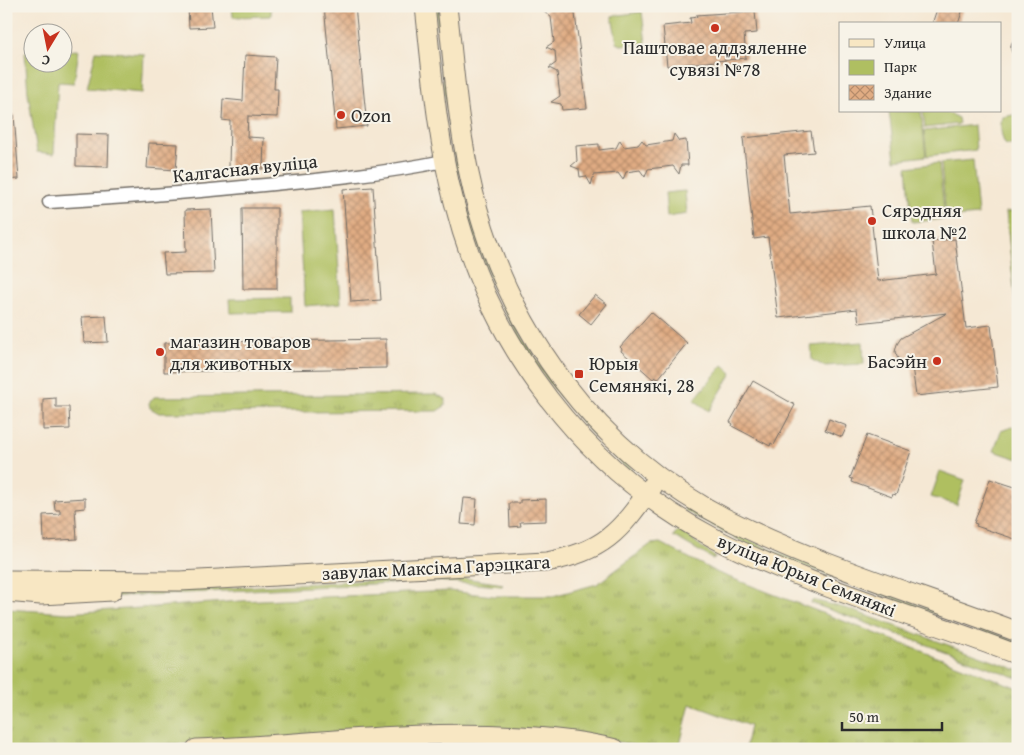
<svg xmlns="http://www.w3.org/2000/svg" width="1024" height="755" font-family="'Gentium Book Plus',serif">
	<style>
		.grass { fill: url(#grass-tufts); stroke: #6d7546 }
		.green { fill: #afbf61; stroke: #6d7546 }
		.building { fill: url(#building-cross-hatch) }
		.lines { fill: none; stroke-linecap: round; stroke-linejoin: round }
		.street-casing { stroke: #726d66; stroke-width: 15 }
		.secondary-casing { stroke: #726d66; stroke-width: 21 }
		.street { stroke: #fff; stroke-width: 12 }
		.secondary { stroke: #f8e7c3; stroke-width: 19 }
		.poi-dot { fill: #c8321e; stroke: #f7f3e8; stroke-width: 2 }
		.labels { text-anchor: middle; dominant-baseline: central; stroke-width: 4; stroke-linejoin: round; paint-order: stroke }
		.poi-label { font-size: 19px; fill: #2b2b2b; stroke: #f7f3e8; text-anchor: start }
		.street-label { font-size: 19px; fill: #2b2b2b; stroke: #f7f3e8 }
	</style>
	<defs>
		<pattern id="grass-tufts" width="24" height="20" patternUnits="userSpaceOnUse" patternTransform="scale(1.25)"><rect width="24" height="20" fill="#afbf61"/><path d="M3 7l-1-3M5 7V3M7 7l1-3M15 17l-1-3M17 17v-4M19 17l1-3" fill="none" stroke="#8f9b50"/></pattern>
		<pattern id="building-cross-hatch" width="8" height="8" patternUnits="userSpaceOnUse" patternTransform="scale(1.25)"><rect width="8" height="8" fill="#e0ac83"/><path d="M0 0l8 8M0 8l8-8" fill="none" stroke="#b68c6b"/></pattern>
	</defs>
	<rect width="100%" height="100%" fill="#f7f3e8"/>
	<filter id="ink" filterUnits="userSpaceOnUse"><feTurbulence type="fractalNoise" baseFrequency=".02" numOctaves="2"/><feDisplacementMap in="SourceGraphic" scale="10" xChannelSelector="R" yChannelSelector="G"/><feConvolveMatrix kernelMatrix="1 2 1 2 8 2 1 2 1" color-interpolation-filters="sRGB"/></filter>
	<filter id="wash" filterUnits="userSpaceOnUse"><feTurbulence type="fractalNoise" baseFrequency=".0096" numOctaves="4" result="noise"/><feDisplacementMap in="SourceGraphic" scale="20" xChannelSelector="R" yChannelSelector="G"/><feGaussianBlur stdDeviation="1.12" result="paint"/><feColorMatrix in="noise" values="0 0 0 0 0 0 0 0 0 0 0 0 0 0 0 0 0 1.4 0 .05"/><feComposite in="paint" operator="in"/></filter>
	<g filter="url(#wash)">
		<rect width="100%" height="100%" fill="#f5e8d4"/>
		<g class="grass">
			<polygon points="435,6 439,6 445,76 460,174 457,174 443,82"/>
			<path d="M459 183H462C490 296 542 392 632 468L630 471C539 387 489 304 459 183Z"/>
			<polygon points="435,394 446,399 445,406 437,411 159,413 150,408 149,403 154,397"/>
			<polygon points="686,507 723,528 774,551 1018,642 1018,645 773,555 745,543 684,510"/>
			<polygon points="679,529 716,558 713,559 673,536"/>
			<polygon points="660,543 718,573 1018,688 1018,749 745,749 750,726 690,704 679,749 651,749 619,742 225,741 101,749 6,749 6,609 68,613 241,601 449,591 494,596 553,596 597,584 651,544"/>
			<polygon points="432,577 457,577 503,584 502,586 434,581 104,597 106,594"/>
			<polygon points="813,600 848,609 1018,670 1018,678 811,603"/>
		</g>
		<g class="green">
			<polygon points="232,6 271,6 271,16 233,17"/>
			<polygon points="642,12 646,43 621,45 617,43 612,16"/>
			<polygon points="79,50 74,83 58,82 54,154 37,152 28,93 25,52 32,52 32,62 62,62 63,51"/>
			<polygon points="96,51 144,54 142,93 87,88"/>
			<polygon points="889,111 921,111 926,156 895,160"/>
			<polygon points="923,111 944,111 958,118 959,124 925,128"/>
			<path d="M1018 114V145H1006C1001 139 999 124 1003 117Z"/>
			<polygon points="974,125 976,150 927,156 924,131"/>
			<polygon points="973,160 978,215 946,218 941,163"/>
			<polygon points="939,163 945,219 912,222 907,167"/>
			<polygon points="685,191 687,214 667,217 665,193"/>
			<polygon points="335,209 341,303 305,306 299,212"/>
			<polygon points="1018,211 1018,318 1017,318 1006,212"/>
			<polygon points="290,298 290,312 230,313 229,299"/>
			<polygon points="863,342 864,364 824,366 812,360 811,346"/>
			<polygon points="723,365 732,373 709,411 694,400"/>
			<polygon points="1018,425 1018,459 994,451 1001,431"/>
			<polygon points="940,471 965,480 957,505 931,497"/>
		</g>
		<g id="blocks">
			<g class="building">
				<polygon points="188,6 211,6 213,27 189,28"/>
				<polygon points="324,6 355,6 367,126 336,129"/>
				<polygon points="550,6 574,6 587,108 562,110 561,104 551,102 560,96 557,72 549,68 556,63 555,51 546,47 554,42 551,17 544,12"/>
				<polygon points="938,6 964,6 958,24 932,24"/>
				<polygon points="755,11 757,33 744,34 746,58 667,66 663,26 691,23 690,18 697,17 696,15"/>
				<polygon points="245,55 276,57 274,89 278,89 277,117 248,116 247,137 264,138 263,169 229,168 230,121 222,120 223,99 243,101"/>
				<polygon points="6,115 14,115 19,179 6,180"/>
				<polygon points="811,131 814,152 784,155 790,214 870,206 878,281 936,274 932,241 955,239 966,328 991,325 998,387 916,396 912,366 898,359 895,352 897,344 901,338 947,313 859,323 857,309 778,318 768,237 754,239 743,138"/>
				<polygon points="76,134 109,135 108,167 76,166"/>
				<polygon points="674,134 679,141 686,140 688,165 681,165 679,174 673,166 648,169 645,177 640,170 626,172 623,180 618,173 594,175 591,185 586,176 580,177 579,169 571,166 577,161 576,146 599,144 599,150 616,148 620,140 624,147 638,145 642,140 646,145 672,141"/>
				<polygon points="149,143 178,144 176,170 147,168"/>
				<polygon points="373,187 381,300 351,302 343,189"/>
				<polygon points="242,208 277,208 277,289 243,289"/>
				<polygon points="211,209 214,273 165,274 163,253 186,252 185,210"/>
				<polygon points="595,295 607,304 591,324 579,314"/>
				<polygon points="651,312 687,343 658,379 655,377 653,379 621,351 622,349 620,347"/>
				<polygon points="106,316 108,342 84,343 82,317"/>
				<polygon points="386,339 386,368 164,372 164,343"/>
				<polygon points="753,381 795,405 774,445 771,443 770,446 732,426 733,424 730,422"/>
				<polygon points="56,398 56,407 69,407 70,429 43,430 43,399"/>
				<polygon points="829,419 847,426 842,437 825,430"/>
				<polygon points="867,435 911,451 896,495 893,494 892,497 852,482 853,479 850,478"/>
				<polygon points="990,479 1018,488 1018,540 976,526 977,524 974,523"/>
				<polygon points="85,498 85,508 75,509 77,539 44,541 43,515 60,514 60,510 55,510 54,500"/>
				<polygon points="464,498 477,499 475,525 461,524"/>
				<polygon points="546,499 546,521 520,522 521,526 510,527 509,503 520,503 520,500"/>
			</g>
		</g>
	</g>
	<g filter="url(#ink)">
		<use href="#blocks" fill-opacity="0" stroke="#726d66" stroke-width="1"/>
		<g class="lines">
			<g class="street-casing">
				<g id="street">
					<polyline points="1018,46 1018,49"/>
					<path d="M49 202C117 198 185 193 253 186 317 180 381 174 444 161"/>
				</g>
			</g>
			<g class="secondary-casing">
				<g id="secondary">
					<path d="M425 6C432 72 437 138 454 202 490 346 583 470 716 539 812 588 918 616 1018 655"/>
					<path d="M447 6C454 68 458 130 473 191 508 331 597 453 727 519 820 566 921 595 1018 632"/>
					<path d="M6 580 180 581 546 562C603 552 620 532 652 486"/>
					<polyline points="6,592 41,595 112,591"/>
					<path d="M196 749C305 745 413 729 521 736 553 738 585 741 615 749"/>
				</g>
			</g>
			<use href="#street" class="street"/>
			<use href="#secondary" class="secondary"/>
		</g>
	</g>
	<g class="poi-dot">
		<circle cx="715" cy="28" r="5"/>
		<circle cx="341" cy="115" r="5"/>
		<circle cx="872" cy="221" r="5"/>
		<circle cx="160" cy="352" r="5"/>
		<circle cx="937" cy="361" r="5"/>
		<rect x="574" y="369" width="10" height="10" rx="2.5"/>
	</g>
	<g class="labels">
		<g class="poi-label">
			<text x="715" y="47" text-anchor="middle">Паштовае аддзяленне<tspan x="715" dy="22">сувязі №78</tspan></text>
			<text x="351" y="115">Ozon</text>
			<text x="882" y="210">Сярэдняя<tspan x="882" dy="22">школа №2</tspan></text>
			<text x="170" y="341">магазин товаров<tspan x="170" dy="22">для животных</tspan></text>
			<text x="927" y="361" text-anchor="end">Басэйн</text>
			<text x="589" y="363">Юрыя<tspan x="589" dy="22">Семянякі, 28</tspan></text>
		</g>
		<g class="street-label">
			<text transform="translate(245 168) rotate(-6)">Калгасная вуліца</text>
			<text transform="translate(436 567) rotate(-3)">завулак Максіма Гарэцкага</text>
			<text transform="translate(807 575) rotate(22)">вуліца Юрыя Семянякі</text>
		</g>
	</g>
	<rect width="1024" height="755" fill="none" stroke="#f7f3e8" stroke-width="25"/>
	<rect x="839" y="22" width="162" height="90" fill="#f7f3e8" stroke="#a5a39c"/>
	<rect x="849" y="39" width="25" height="8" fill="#f8e7c3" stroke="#a5a39c"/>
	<text x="884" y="48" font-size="15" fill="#2b2b2b">Улица</text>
	<rect x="849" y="60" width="25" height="15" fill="#afbf61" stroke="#a5a39c"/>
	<text x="884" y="72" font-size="15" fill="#2b2b2b">Парк</text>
	<rect x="849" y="85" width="25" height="15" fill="url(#building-cross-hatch)" stroke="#a5a39c"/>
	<text x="884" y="98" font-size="15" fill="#2b2b2b">Здание</text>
	<g transform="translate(48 48) rotate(190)"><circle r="24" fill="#f7f3e8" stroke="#a5a39c"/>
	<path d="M0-4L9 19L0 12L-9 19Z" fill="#c8321e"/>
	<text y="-8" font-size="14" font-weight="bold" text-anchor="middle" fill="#2b2b2b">С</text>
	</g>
	<path d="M842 722v8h100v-8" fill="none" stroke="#2b2b2b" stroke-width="2.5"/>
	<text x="849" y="722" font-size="15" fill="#2b2b2b" stroke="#f7f3e8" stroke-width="4" paint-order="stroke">50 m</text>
</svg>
